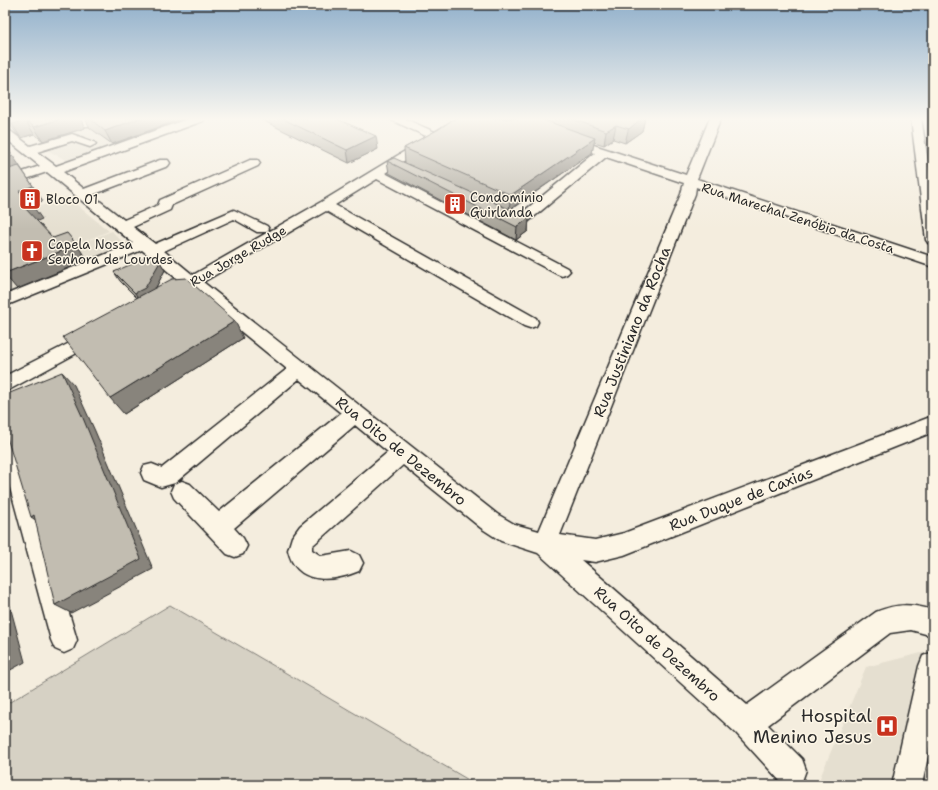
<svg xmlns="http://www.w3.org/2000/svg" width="938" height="790" font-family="'Shantell Sans',sans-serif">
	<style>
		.built { fill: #e5dfd0 }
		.green { fill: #d6d1c4; stroke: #807e78 }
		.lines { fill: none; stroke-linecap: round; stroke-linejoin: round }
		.minor-casing { stroke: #2b2b2b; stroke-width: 3 }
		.minor { fill: #fcf5e5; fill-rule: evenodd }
		.wall { fill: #a7a398; stroke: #2b2b2b }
		.shaded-wall { fill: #88847c; stroke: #2b2b2b }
		.building { fill: #c2bdb1; stroke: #2b2b2b }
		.labels { text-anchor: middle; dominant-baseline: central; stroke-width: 3; stroke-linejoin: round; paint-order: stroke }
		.far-poi-label { font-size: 13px; fill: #2b2b2b; stroke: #fcf5e5; text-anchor: start }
		.far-street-label { font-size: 13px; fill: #2b2b2b; stroke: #fcf5e5 }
		.street-label { font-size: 15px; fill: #2b2b2b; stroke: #fcf5e5 }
		.near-poi-label { font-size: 18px; fill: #2b2b2b; stroke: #fcf5e5; text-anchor: end }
	</style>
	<rect width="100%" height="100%" fill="#f4edde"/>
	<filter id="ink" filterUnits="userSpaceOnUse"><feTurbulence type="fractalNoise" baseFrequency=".025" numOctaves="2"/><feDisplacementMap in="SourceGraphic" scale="8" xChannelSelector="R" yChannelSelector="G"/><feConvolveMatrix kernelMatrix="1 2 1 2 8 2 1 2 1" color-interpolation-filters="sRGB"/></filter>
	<g filter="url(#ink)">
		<g class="built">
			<polygon points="192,118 70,162 33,143 109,119"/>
			<polygon points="67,197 109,231 60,251 112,231 129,249 5,297 5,218"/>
			<polygon points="933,650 933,785 817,785 866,667"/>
		</g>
		<polygon class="green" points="170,605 477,785 5,785 5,705"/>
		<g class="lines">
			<g class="minor-casing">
				<g id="minor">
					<polygon points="73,118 86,118 92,124 91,126 83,126"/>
					<path d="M190 118 204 119 203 121 63 172 84 189 160 160H168L170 163 168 166 92 195 124 220 158 205 160 200 250 160H258L260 163 258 166 172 205 170 210 133 227 155 244 234 210 267 226 269 229 267 232H257L234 219 164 251 193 275 321 202 428 137 387 118H403L435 132 457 118H470L385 173 567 268 570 271 567 274 562 276 557 274 377 179 335 205 536 318 538 322 536 326 530 328 524 326 326 211 203 282 497 514 514 524 539 531 681 194 684 183 606 157 524 225C516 227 501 222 496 215L498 212 503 211 518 216 595 153 564 142 562 140 564 138H572L686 175 710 118H721L697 179 933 257V267L696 187 695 194 560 535 595 540 624 533 933 416V432L624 555 595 562 581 560 747 705 876 612C898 603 911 604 933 610V636L911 630 890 633 768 725 802 759 806 770 802 781 791 785 780 781 736 733 538 553 501 541 481 528 403 465 312 546V550L321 556 351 551 359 555 363 563 359 571C333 582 296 586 288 550L292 537 300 526 388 452 355 425 234 528 243 538 247 546 243 554 235 557 227 554 174 498 171 491 174 484 182 481 190 484 219 512 341 413 299 379 175 483 161 487 144 480 141 473 144 466 152 464 162 468 287 369 190 290 182 293 176 292 174 288 181 282 142 250 5 306V295L133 243 47 172 5 186V178L40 166 5 138V129L9 130 30 146 72 134 94 142 96 144 90 147 72 141 37 152 56 166Z"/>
					<polygon points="911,118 921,118 933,193 933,244 928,243 926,240"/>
					<polygon points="95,330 101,332 104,336 101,340 5,392 5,376"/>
					<polygon points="5,423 12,425 15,431 77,640 73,649 64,653 55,649 51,640 5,469"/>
					<polygon points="933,652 933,732 922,785 892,785 919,666 923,656"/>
				</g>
			</g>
			<use href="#minor" class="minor"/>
		</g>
		<g class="wall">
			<polygon points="5,118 80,118 85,128 43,141 34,134 21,138 17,134"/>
			<polygon points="85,118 184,118 112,144 90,128"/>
			<polygon points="335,118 378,149 349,163 260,119"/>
			<polygon points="455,118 645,118 642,131 625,143 613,139 604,145 594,142 592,153 510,210 529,218 528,231 516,240 389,173 387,161 405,163 404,148 439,129"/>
			<polygon points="160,262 165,270 155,289 243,338 124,414 137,298 120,281 114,272"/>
		</g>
		<g class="shaded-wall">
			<polygon points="5,118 35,118 26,121 34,134 21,138 12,124 8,121 11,126 5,128"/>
			<polygon points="63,118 80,118 85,128 43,141 34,127"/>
			<polygon points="140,118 184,118 112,144 105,131"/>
			<polygon points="631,118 645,118 642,131 625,143"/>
			<polygon points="616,125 613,139 604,145 606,131"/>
			<polygon points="376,136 378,149 349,163 347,150"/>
			<polygon points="595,138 592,153 509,210 511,195"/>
			<polygon points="5,145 11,154 5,156"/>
			<polygon points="13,156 43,201 30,205 5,177 5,159"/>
			<polygon points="32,205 42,219 35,222 24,207"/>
			<polygon points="529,218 528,231 516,240 517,227"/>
			<polygon points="77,245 87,260 17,289 5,275 5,273"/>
			<polygon points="160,262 165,270 151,297 141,302 135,293"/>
			<polygon points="235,321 243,338 124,414 110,398"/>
			<polygon points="62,372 74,385 95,431 153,569 71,613 55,605"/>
			<polygon points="34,515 46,527 31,517"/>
			<polygon points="5,594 7,595 25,662 5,673"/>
		</g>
		<g class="building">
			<polygon points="16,118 63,118 34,127 26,120 12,124 8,121"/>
			<polygon points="89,118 140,118 105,131"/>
			<polygon points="281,118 335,118 376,136 347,150"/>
			<polygon points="455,118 538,118 595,138 511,195 404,148 439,129"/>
			<polygon points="569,118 642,118 629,129 616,125 606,131"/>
			<polygon points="5,149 7,149 13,156 5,159"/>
			<polygon points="394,158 529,218 517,227 387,161"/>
			<polygon points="19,166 33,186 19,191 32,205 24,207 53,238 67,233 77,245 5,273 5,170"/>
			<polygon points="151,255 160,262 145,288 135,293 114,272"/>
			<polygon points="186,278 235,321 110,398 63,337 172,279"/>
			<polygon points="62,372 83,418 141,559 55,605 34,515 31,517 5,431 5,395"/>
		</g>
	</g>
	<linearGradient id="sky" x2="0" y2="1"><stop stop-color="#91b0cb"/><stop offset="0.52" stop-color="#faf7f0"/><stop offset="1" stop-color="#faf7f0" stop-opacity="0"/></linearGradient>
	<rect width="938" height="229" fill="url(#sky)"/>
	<defs>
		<g id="building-square" transform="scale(1.15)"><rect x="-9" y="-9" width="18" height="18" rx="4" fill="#c8321e" stroke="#fcf5e5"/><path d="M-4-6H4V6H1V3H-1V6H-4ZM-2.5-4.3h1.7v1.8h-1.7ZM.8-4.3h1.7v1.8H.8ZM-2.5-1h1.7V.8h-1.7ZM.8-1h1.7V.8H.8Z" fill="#fff"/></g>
		<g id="church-square" transform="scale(1.15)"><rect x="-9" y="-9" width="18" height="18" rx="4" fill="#c8321e" stroke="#fcf5e5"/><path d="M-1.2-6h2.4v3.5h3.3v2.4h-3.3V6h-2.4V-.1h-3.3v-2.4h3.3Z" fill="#fff"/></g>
		<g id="hospital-square" transform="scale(1.15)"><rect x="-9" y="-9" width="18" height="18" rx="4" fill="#c8321e" stroke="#fcf5e5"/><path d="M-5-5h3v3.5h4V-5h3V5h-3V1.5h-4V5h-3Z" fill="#fff"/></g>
	</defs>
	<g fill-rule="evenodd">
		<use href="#building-square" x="30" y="199"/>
		<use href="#building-square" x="455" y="204"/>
		<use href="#church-square" x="32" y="251"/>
		<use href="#hospital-square" x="887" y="726"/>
	</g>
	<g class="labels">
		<g class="far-poi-label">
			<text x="470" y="197">Condomínio<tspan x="470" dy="15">Guirlanda</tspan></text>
			<text x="46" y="199">Bloco 01</text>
			<text x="48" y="244">Capela Nossa<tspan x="48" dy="15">Senhora de Lourdes</tspan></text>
		</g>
		<g class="far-street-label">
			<text transform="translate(798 218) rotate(18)">Rua Marechal Zenóbio da Costa</text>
			<text transform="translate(238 256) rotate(-30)">Rua Jorge Rudge</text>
		</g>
		<g class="street-label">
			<text transform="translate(632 332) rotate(-68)">Rua Justiniano da Rocha</text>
			<text transform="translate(401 451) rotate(39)">Rua Oito de Dezembro</text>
			<text transform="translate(741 499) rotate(-21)">Rua Duque de Caxias</text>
			<text transform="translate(657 644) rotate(42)">Rua Oito de Dezembro</text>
		</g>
		<g class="near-poi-label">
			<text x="872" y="716">Hospital<tspan x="872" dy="21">Menino Jesus</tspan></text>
		</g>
	</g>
	<rect width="938" height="790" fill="none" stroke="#fcf5e5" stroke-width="20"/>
	<rect x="10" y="10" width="918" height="770" fill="none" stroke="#2b2b2b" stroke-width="1.5" filter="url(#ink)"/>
</svg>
